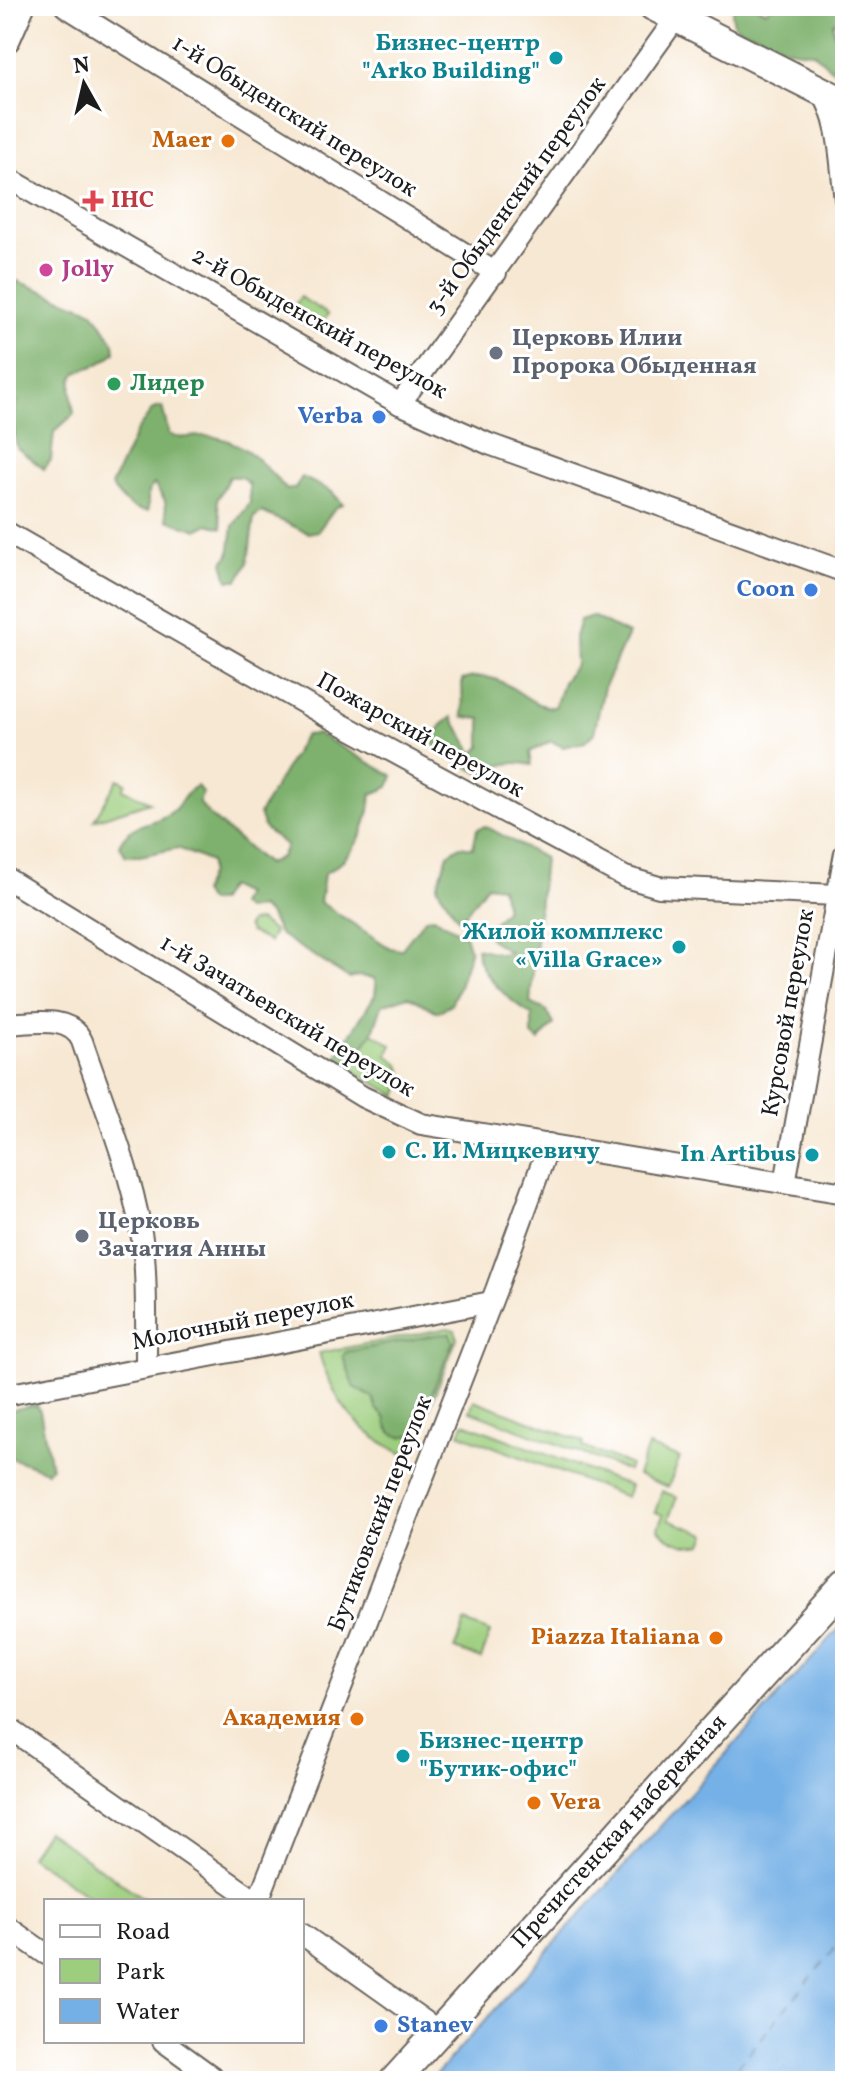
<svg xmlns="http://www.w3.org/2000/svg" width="851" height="2087" font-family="Vollkorn,serif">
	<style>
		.green { fill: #9dce7e; stroke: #5c754d; stroke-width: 2 }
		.forest { fill: #7eb16d; stroke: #4d6644; stroke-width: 2 }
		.water { fill: #74b0e6; stroke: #486681; stroke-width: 2 }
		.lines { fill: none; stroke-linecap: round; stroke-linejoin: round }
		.ferry { stroke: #445f77; stroke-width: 2; stroke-dasharray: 10 8; stroke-linecap: butt }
		.minor-casing { stroke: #69635c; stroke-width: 24 }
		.secondary-casing { stroke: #69635c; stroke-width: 32 }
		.minor { stroke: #fff; stroke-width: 20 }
		.secondary { stroke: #fff; stroke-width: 28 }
		.culture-dot { fill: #0f9aa8; stroke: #fff; stroke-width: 3 }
		.food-dot { fill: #e8710a; stroke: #fff; stroke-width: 3 }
		.health-dot { fill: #e0444e; stroke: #fff; stroke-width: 3 }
		.hotel-dot { fill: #d1479c; stroke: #fff; stroke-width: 3 }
		.worship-dot { fill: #6b7280; stroke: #fff; stroke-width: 3 }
		.leisure-dot { fill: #2e9e5b; stroke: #fff; stroke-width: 3 }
		.shop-dot { fill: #3f7fe0; stroke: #fff; stroke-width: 3 }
		.labels { text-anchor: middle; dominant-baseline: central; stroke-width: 6; stroke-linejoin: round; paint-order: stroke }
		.culture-label { font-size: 24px; font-weight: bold; fill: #0d838f; stroke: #fff; text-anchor: end }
		.street-label { font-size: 24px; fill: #1c1c1c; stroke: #fff }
		.food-label { font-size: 24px; font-weight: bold; fill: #c56008; stroke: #fff; text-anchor: end }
		.health-label { font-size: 24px; font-weight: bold; fill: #be3a42; stroke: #fff; text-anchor: start }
		.hotel-label { font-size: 24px; font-weight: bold; fill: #b23c85; stroke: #fff; text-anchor: start }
		.worship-label { font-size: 24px; font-weight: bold; fill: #5b616d; stroke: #fff; text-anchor: start }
		.leisure-label { font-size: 24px; font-weight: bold; fill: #27864d; stroke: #fff; text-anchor: start }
		.shop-label { font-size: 24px; font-weight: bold; fill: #366cbe; stroke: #fff; text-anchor: end }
	</style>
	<rect width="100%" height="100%" fill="#fff"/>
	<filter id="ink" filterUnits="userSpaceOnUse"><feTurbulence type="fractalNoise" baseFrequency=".0125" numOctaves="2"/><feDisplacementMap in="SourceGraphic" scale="16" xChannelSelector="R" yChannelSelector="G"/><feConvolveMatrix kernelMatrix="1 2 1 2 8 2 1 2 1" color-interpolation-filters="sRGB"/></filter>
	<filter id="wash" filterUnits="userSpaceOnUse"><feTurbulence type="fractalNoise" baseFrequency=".006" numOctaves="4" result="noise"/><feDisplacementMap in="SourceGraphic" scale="32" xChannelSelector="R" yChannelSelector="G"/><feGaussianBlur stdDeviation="1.8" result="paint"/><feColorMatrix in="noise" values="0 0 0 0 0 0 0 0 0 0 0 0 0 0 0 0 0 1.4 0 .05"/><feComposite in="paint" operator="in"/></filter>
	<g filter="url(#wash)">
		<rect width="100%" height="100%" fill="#f7e8d3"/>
		<g class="green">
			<polygon points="300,297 328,314 317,332 289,315"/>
			<polygon points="118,779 126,783 123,789 150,802 94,820"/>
			<polygon points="259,921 274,932 269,942 250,932 247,926 250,922"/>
			<path d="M371 1032 392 1045 387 1055C406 1066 406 1077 397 1096L349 1068Z"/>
			<path d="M448 1328 455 1330 457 1338 410 1457C360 1435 334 1405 319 1353Z"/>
			<polygon points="474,1400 584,1442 583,1447 630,1465 628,1471 470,1411"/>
			<polygon points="464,1423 630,1486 626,1497 460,1434"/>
			<polygon points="648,1446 680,1458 668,1487 637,1475"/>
			<path d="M662 1491 677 1497 668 1520 707 1534 703 1544C686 1548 670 1542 658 1528L663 1515 655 1512Z"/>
			<polygon points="465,1622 490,1632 481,1659 455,1649"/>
			<polygon points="47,1831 147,1901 95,1901 30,1856"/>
		</g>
		<g class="forest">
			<path d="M735 6H755L765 11 773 6H845V16L833 23 834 34 845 40V76L831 69 813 52C792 51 787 50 770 40 758 33 746 34 734 25L732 13Z"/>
			<path d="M17 281 93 311 114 343 115 352C83 383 64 353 74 414L54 432 51 460 44 469 17 448 12 419 18 401 6 395V283Z"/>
			<path d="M162 407 169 434C181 441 192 435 205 436 242 437 264 465 287 490L295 488 302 477 331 491 343 504 335 508 318 531 308 533 262 512 254 517 248 563 238 580H228L223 562 229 555 233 526 250 503 249 484 241 477H229L217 500 222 528 208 524 197 530 167 520 165 501 154 484 148 492V511C132 511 119 498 111 486L136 432 153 409Z"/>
			<path d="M592 616 628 634 604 687 594 733 585 742 563 747 551 741 530 752 532 765C511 760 501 764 483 775L437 750 432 740 442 725 452 717 474 754 481 747V719L463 717 462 680C505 664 525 710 555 707L563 682 576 665 575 637 580 620Z"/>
			<path d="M318 734 393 776 389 787 372 794C367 830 356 856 324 874L320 902 390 948 401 950 426 918 433 917 465 935 470 952 458 989 451 1004 438 1012 408 996 382 1005 373 1032 349 1068 335 1059 375 995 376 986 374 978 358 976 349 978 279 934 270 916 260 908 245 910 239 905 244 894 228 886 218 902 208 901 202 893 210 872V862L178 848 140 856H126L119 845C133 818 155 827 174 810 182 802 186 791 197 786L203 793 199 802 209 815 267 864 281 857 286 846 264 828 259 814 305 735Z"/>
			<path d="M485 826 544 858 530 1003 546 1010 554 1024 539 1041 532 1035V1015C511 1002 478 974 476 948L501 954 509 952 490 939 486 931 506 909 501 887 487 885 460 921 437 887 448 854 460 846 473 848 477 829Z"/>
			<path d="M446 1333H450L453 1342 415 1434C397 1440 388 1435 385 1417L376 1409 373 1398 354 1387 343 1356 346 1352Z"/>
			<polygon points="33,1405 38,1406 40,1411 51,1467 47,1471 6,1456 6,1411"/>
		</g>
		<polygon class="water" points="845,1622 845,2081 430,2081 461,2047"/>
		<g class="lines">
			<g class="ferry">
				<polyline points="726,2081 845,1936"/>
				<polyline points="833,2081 845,2066"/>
			</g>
		</g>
	</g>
	<g filter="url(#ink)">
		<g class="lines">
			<g class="minor-casing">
				<g id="minor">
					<polyline points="65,6 496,273"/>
					<path d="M821 91C841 121 840 165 845 199"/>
					<polyline points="6,177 400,404 489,444 845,572"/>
					<polyline points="400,404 676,18"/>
					<polyline points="6,532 323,714 625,877 659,887 837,895"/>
					<polyline points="6,878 363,1097 421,1124 845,1193"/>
					<path d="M6 1024C32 1023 70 1014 82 1041 105 1110 137 1182 144 1255 147 1292 146 1330 146 1366"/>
					<polyline points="785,1183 845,853"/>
					<polyline points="6,1395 491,1302"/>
					<polyline points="6,1726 256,1901"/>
					<polyline points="258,1901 496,1290 549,1144"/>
					<polyline points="6,1926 46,1954"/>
					<polyline points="302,1934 440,2032"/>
					<polyline points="163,2041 218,2081"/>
				</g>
			</g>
			<g class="secondary-casing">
				<g id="secondary">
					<polyline points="653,6 845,103"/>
					<polyline points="6,38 20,6"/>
					<path id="s1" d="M394 2081 845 1584"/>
				</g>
			</g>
			<use href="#minor" class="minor"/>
			<use href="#secondary" class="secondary"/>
		</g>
	</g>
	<g class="culture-dot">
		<circle cx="556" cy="58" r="8"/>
		<circle cx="679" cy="947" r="8"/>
		<circle cx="389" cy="1152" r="8"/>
		<circle cx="812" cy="1155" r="8"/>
		<circle cx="403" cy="1756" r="8"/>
	</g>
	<g class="food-dot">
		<circle cx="228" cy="141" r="8"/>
		<circle cx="716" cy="1638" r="8"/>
		<circle cx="357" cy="1719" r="8"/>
		<circle cx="534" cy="1803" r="8"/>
	</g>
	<path class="health-dot" d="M89 189h8v8h8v8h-8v8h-8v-8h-8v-8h8z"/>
	<circle class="hotel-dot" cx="46" cy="270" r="8"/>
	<g class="worship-dot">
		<circle cx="496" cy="353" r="8"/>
		<circle cx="82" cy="1236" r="8"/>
	</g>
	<circle class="leisure-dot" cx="114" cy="384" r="8"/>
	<g class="shop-dot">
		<circle cx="379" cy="417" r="8"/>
		<circle cx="811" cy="590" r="8"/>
		<circle cx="381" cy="2026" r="8"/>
	</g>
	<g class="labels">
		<g class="culture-label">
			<text x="540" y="44">Бизнес-центр<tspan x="540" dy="28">"Arko Building"</tspan></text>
			<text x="663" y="933">Жилой комплекс<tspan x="663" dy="28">«Villa Grace»</tspan></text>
			<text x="405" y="1152" text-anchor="start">С. И. Мицкевичу</text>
			<text x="796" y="1155">In Artibus</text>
			<text x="419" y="1742" text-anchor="start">Бизнес-центр<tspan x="419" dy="28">"Бутик-офис"</tspan></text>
		</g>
		<g class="street-label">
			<text transform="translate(294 117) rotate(32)">1-й Обыденский переулок</text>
			<text transform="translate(517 196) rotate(-54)">3-й Обыденский переулок</text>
			<text transform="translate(319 324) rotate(29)">2-й Обыденский переулок</text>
			<text transform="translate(420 736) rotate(29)">Пожарский переулок</text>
			<text transform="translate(789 1013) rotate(-80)">Курсовой переулок</text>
			<text transform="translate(287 1017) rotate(31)">1-й Зачатьевский переулок</text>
			<text transform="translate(243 1322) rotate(-11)">Молочный переулок</text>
			<text transform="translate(381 1514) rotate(-69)">Бутиковский переулок</text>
			<text stroke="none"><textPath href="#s1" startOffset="336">Пречистенская набережная</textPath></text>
		</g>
		<g class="food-label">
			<text x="212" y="141">Maer</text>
			<text x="700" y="1638">Piazza Italiana</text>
			<text x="341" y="1719">Академия</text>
			<text x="550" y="1803" text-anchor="start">Vera</text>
		</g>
		<g class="health-label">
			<text x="111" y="201">IHC</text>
		</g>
		<g class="hotel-label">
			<text x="62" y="270">Jolly</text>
		</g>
		<g class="worship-label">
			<text x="512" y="339">Церковь Илии<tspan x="512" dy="28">Пророка Обыденная</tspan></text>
			<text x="98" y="1222">Церковь<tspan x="98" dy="28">Зачатия Анны</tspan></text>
		</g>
		<g class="leisure-label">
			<text x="130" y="384">Лидер</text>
		</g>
		<g class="shop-label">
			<text x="363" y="417">Verba</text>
			<text x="795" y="590">Coon</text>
			<text x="397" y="2026" text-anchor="start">Stanev</text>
		</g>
	</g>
	<rect width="851" height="2087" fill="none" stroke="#fff" stroke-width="32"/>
	<rect x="44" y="1899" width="260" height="144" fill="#ffffff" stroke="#a4a4a4" stroke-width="2"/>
	<rect x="60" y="1925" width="40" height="12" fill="#ffffff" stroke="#a4a4a4" stroke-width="2"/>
	<text x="116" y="1939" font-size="24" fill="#1c1c1c">Road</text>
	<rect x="60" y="1959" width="40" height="24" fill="#9dce7e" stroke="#a4a4a4" stroke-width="2"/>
	<text x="116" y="1979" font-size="24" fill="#1c1c1c">Park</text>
	<rect x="60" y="1999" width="40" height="24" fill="#74b0e6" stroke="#a4a4a4" stroke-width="2"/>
	<text x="116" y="2019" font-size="24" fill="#1c1c1c">Water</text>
	<g transform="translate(84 84) rotate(352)" stroke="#ffffff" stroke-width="6" paint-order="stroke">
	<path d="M0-6L14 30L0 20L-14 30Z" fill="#1c1c1c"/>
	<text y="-12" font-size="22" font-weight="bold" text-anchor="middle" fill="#1c1c1c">N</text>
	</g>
</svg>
